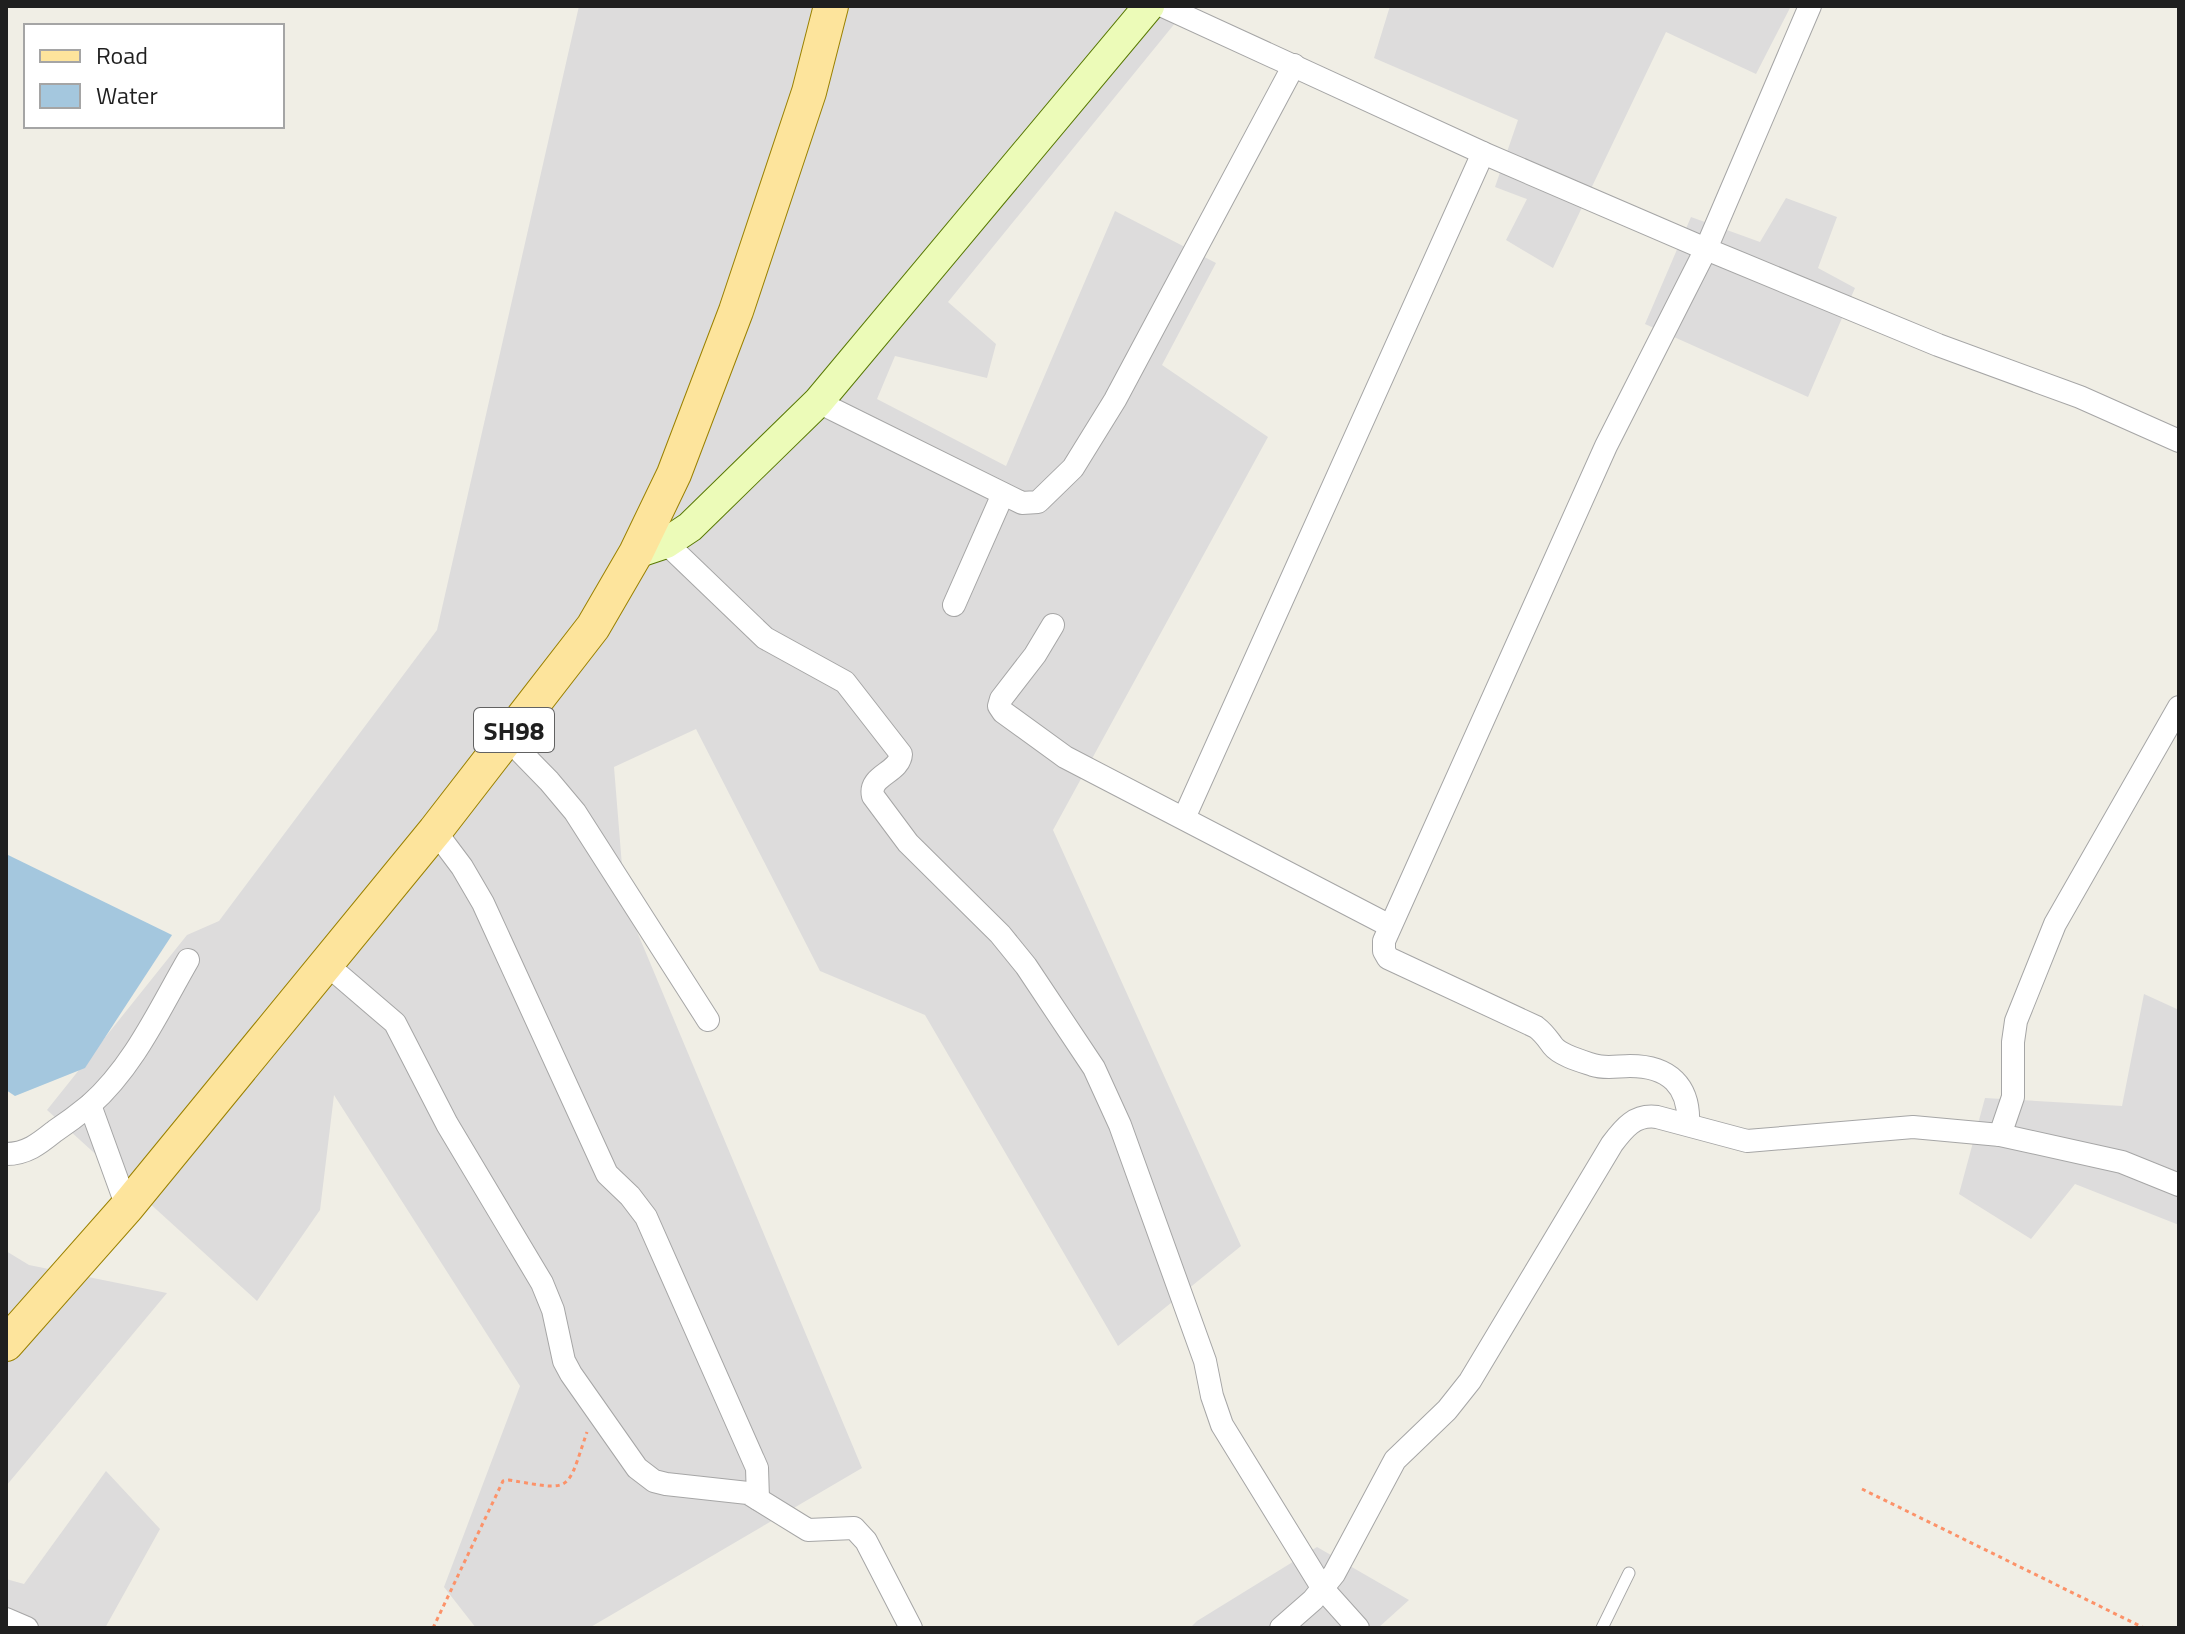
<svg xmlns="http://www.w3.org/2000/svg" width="2185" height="1634" font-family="'Titillium Web',sans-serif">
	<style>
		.residential { fill: #dddcdc }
		.water { fill: #a4c7de }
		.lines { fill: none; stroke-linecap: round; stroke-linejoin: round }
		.lane-casing { stroke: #a6a6a6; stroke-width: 13 }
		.street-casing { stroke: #a6a6a6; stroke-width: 24 }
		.secondary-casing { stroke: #587903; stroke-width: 32 }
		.primary-casing { stroke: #9a8100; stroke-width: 36 }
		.path { stroke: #fc9269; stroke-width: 3; stroke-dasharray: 4 4; stroke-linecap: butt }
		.lane { stroke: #fff; stroke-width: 11 }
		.street { stroke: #fff; stroke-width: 22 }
		.secondary { stroke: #ecfbb8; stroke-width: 30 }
		.primary { stroke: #fde49c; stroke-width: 34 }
		.labels { text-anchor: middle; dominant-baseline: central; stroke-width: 8; stroke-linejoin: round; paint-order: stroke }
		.shield { fill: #fff; stroke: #626262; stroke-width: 2 }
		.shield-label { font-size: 26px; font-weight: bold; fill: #1f1f1f }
	</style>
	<rect width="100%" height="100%" fill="#f0eee5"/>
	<g class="residential">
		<polygon points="579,6 1189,6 948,302 996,344 987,378 895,356 877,399 1006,466 1115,211 1216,263 1162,365 1268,437 1053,830 1241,1246 1118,1346 925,1015 820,971 696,729 614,767 625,903 862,1468 589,1628 476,1628 444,1587 520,1386 334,1095 320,1210 257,1301 47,1110 187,935 219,921 437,630"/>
		<polygon points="1390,6 1791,6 1756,74 1666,32 1553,268 1506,240 1527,199 1495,187 1518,120 1374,58"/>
		<polygon points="1786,198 1837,217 1818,268 1855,288 1808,397 1645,324 1691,217 1760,242"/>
		<polygon points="2144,994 2179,1010 2179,1225 2075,1184 2031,1239 1959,1194 1985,1098 2122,1106"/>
		<polygon points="6,1251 29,1265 167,1293 6,1486"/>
		<polygon points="106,1471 160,1529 105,1628 6,1628 6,1579 24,1584"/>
		<polygon points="1317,1547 1409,1600 1378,1628 1190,1628 1197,1621"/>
	</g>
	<polygon class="water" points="6,854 172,935 85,1068 15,1096 6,1090"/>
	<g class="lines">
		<g class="lane-casing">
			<polyline id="lane" points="1602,1628 1629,1573"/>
		</g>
		<g class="street-casing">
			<g id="street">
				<polyline points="1163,6 1483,153 1706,249 1938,345 2080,397 2179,441"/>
				<polyline points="818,402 1022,503 1038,502 1073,468 1115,400 1294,65"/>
				<path d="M666 543 765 638 845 682 901 754C900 773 868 775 873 796L908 843 1000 934 1026 966 1094 1068 1120 1125 1205 1361 1212 1396 1222 1425 1323 1589 1358 1628"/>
				<polyline points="954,605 1003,494"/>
				<polyline points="1053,625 1035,655 1001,699 999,706 1003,712 1065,757 1390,926"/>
				<polyline points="507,738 549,781 575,812 708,1020"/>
				<polyline points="1184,818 1483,153"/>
				<polyline points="435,831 462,867 483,903 607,1174 630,1196 646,1217 757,1468 758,1499"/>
				<polyline points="325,963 395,1023 447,1124 542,1283 553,1310 564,1361 571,1374 637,1468 654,1481 666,1484 748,1493 808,1530 854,1528 866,1541 911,1628"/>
				<polyline points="90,1105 127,1207"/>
				<path d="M1688 1124C1690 1086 1669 1066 1630 1066 1618 1066 1605 1069 1593 1065 1581 1061 1560 1055 1553 1046 1547 1038 1544 1033 1536 1027L1388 958 1384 951V941L1606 446 1706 249 1810 6"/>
				<polyline points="2000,1135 2013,1097 2013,1042 2016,1021 2055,924 2179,707"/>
				<path d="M6 1154C27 1154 40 1143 55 1131 67 1123 79 1114 90 1105 134 1066 159 1010 188 960"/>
				<polyline points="6,1619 27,1628"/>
				<path d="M1281 1628 1313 1600 1334 1574 1395 1460 1447 1410 1470 1381 1612 1144C1624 1128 1635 1114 1657 1117L1747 1141 1913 1127 2000 1135 2122 1162 2179 1185"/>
			</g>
		</g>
		<g class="secondary-casing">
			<polyline id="secondary" points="636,553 666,543 690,527 818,402 1149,6"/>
		</g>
		<g class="primary-casing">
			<polyline id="primary" points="6,1344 127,1207 435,831 593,627 636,553 674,474 736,311 809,92 831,6"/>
		</g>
		<g class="path">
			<polyline points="1862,1489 2144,1628"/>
			<path d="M433 1628 503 1481 509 1480C574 1491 566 1493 587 1432"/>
		</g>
		<use href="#lane" class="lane"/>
		<use href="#street" class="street"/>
		<use href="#secondary" class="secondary"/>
		<use href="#primary" class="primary"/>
	</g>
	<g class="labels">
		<rect class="shield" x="474" y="708" width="80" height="44" rx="6"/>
		<g class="shield-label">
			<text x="514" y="730">SH98</text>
		</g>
	</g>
	<rect width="2185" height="1634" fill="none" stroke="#1f1f1f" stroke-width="16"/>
	<rect x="24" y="24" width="260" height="104" fill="#ffffff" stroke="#a5a5a5" stroke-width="2"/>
	<rect x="40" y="50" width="40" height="12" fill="#fde49c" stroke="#a5a5a5" stroke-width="2"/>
	<text x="96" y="64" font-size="24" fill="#1f1f1f">Road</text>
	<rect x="40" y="84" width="40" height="24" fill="#a4c7de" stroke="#a5a5a5" stroke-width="2"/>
	<text x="96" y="104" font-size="24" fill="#1f1f1f">Water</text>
</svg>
